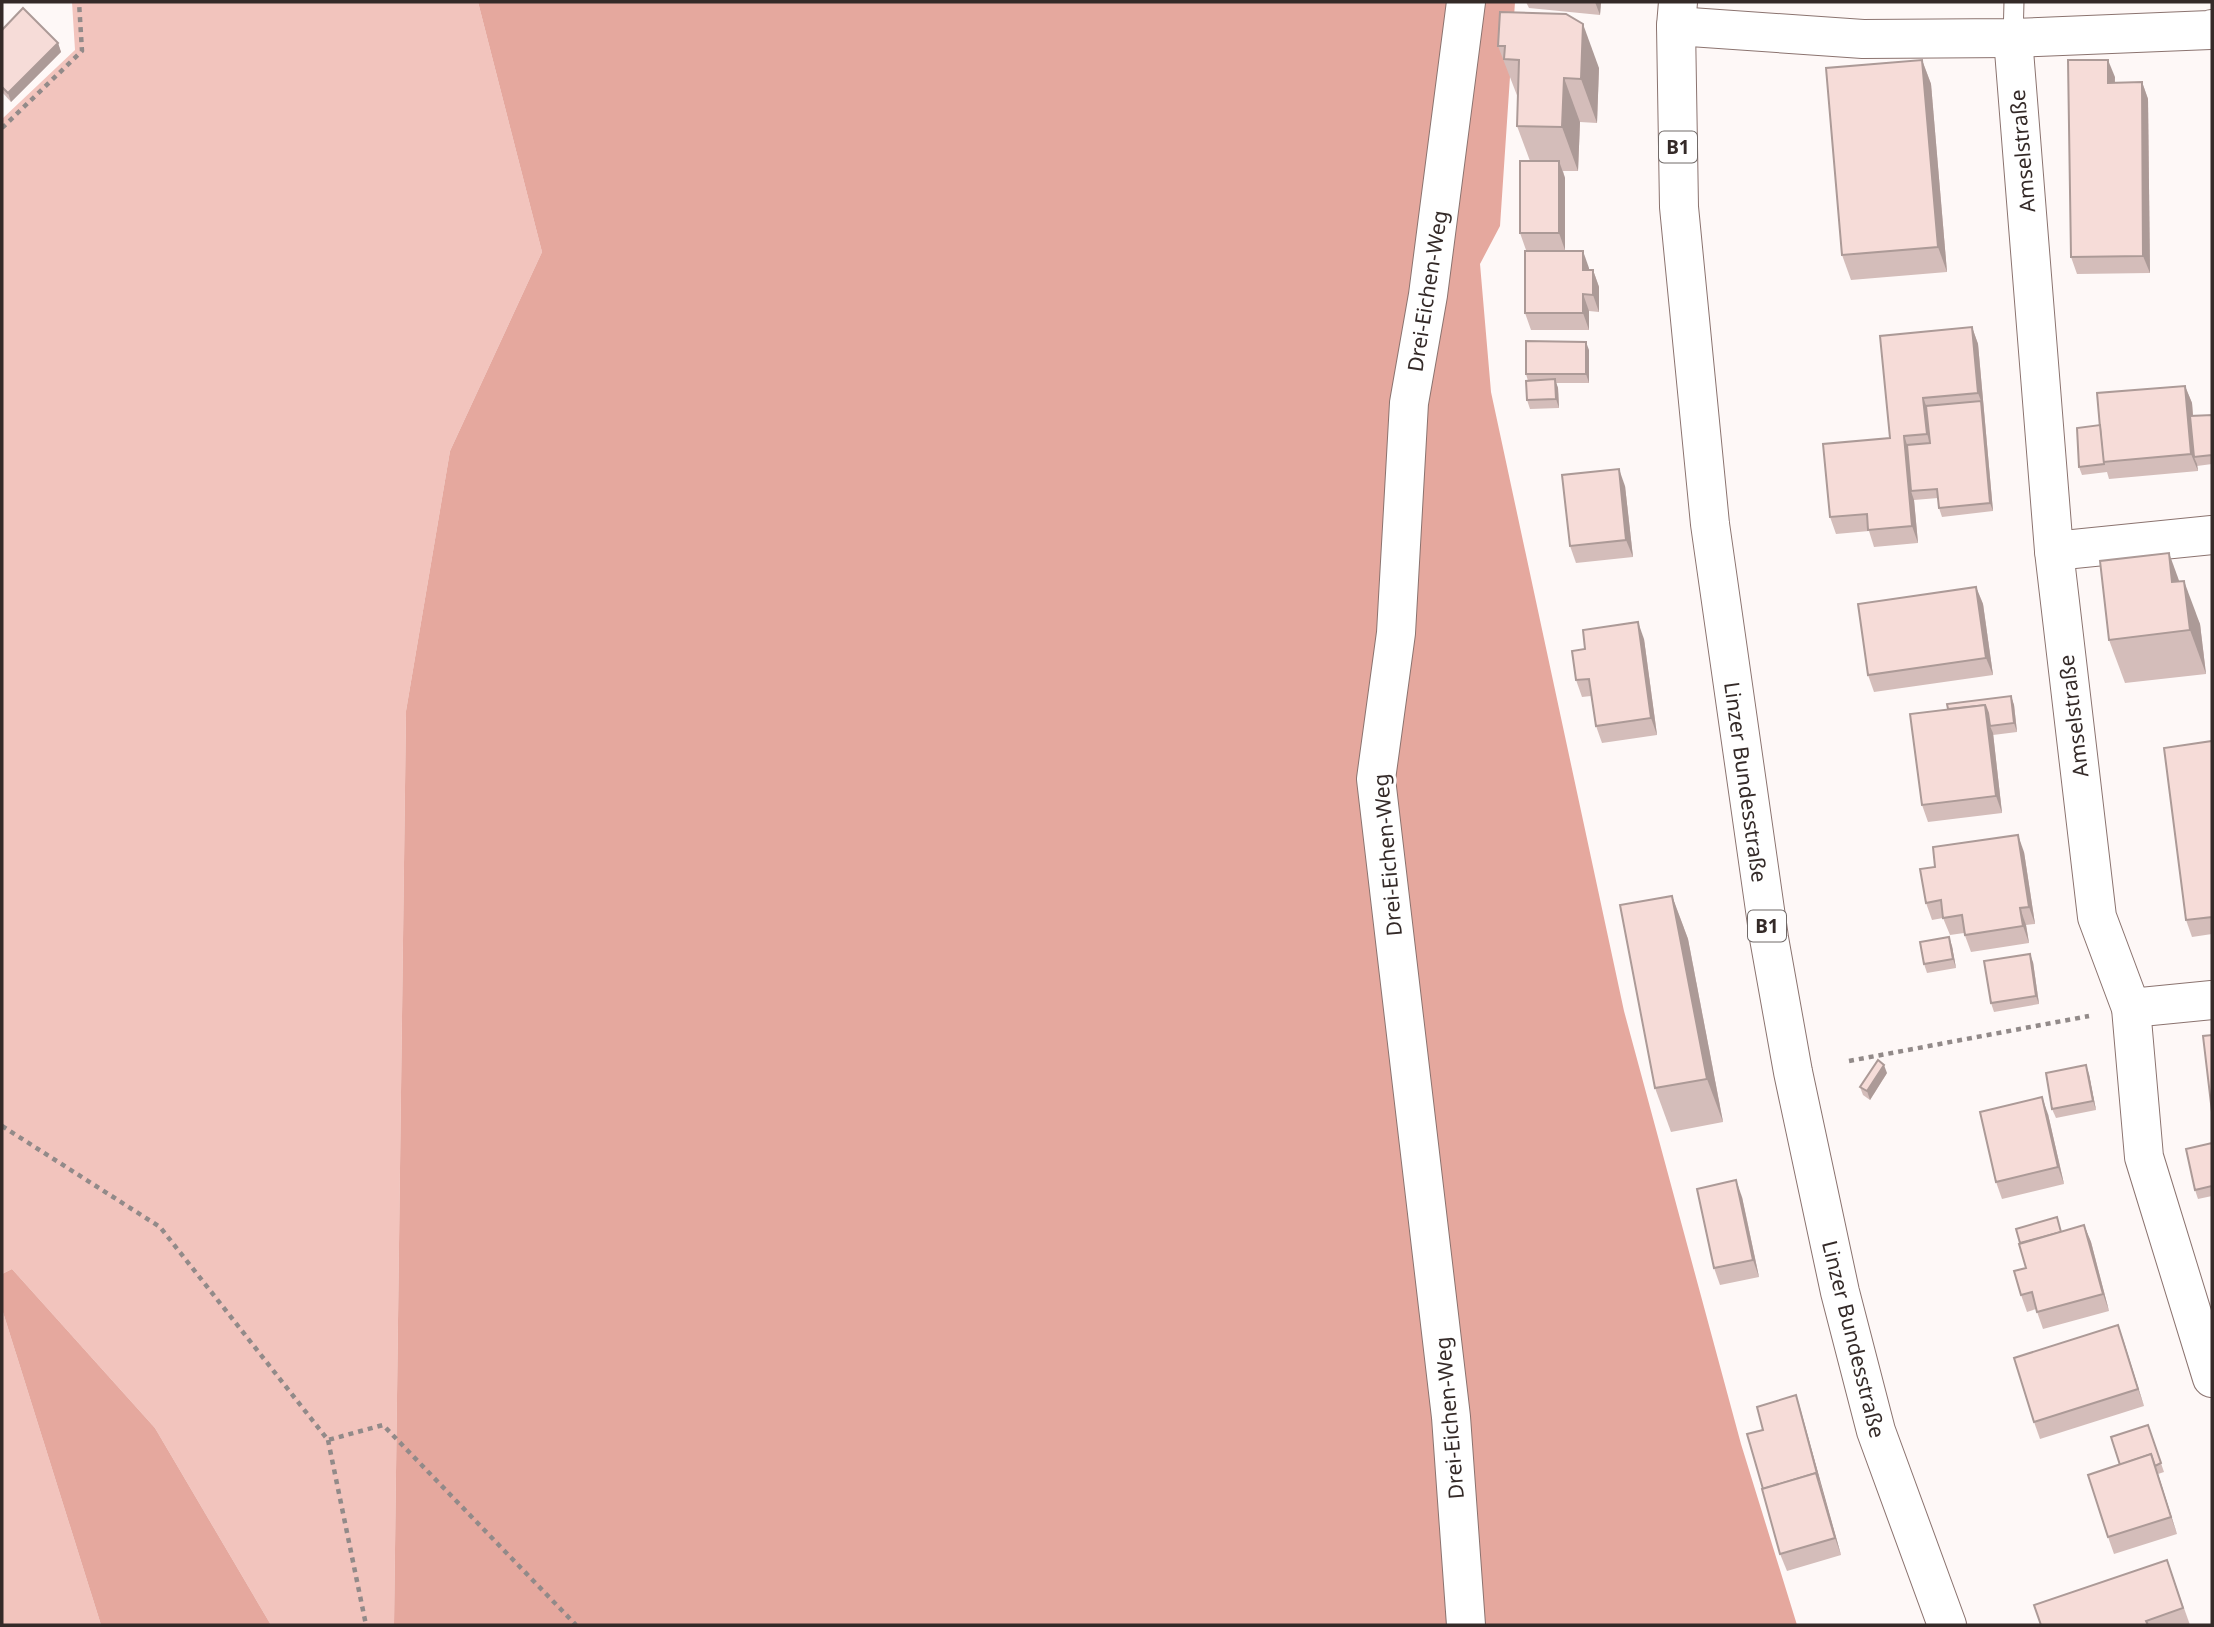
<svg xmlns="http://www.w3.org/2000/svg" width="2214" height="1627" font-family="'Noto Sans',sans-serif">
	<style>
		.green { fill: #f2c4bd }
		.forest { fill: #e5a89e }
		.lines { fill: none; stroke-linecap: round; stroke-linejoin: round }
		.lane-casing { stroke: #8b736f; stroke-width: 21 }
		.street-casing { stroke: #8b736f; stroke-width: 40 }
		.primary-casing { stroke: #8b736f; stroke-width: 40 }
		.path { stroke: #928a89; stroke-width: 4.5; stroke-dasharray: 5 5; stroke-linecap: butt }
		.lane { stroke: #fff; stroke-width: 19 }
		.street { stroke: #fff; stroke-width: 38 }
		.primary { stroke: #fff; stroke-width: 38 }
		.wall { fill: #d4bdba }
		.shaded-wall { fill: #ac9a97 }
		.building { fill: #f6dcd8; stroke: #ac9a97; stroke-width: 2 }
		.labels { text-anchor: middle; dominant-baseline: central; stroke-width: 6; stroke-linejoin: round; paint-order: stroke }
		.shield { fill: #fff; stroke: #716a68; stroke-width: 2 }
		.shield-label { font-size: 19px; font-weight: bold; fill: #342a28 }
		.street-label { font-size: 21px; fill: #342a28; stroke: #fff }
	</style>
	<rect width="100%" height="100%" fill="#fef8f7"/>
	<g class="green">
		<polygon points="72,2 478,2 542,252 450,451 406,711 394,1625 271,1625 155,1428 12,1269 2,1274 2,119 75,50"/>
		<polygon points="2,1309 101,1625 2,1625"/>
	</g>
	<g class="forest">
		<polygon points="478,2 1515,2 1500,226 1480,264 1491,392 1624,1011 1741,1444 1797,1625 394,1625 406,711 450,451 542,252"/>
		<polygon points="12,1269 155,1428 271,1625 101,1625 2,1309 2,1274"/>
	</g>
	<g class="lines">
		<g class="lane-casing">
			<polyline id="lane" points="2013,38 2014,2"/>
		</g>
		<g class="street-casing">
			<g id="street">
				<polyline points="1676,26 1863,39 2013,38 2210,30 2212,29"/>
				<polyline points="2013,38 2054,551 2097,917 2131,1008 2144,1157 2212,1378"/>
				<polyline points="2054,551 2212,535"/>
				<polyline points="2131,1008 2212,1000"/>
				<polyline points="1466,1625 1451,1417 1376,779 1396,633 1409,403 1428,295 1466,2"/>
			</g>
		</g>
		<g class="primary-casing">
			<polyline id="primary" points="1678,2 1676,26 1679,207 1710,524 1769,938 1793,1072 1840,1292 1876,1431 1947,1625"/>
		</g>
		<g class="path">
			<polyline points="2,128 82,51 79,2"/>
			<polyline points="1849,1061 2089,1016"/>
			<polyline points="2,1126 160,1227 328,1440 383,1425 576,1625"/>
			<polyline points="328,1440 366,1625"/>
		</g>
		<use href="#lane" class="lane"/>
		<use href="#street" class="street"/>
		<use href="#primary" class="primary"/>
	</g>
	<g class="wall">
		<polygon points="1526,2 1601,2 1600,15 1529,8"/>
		<polygon points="1500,12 1599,68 1597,123 1580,122 1578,171 1563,171 1565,178 1565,250 1526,250 1520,233 1530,161 1517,126 1518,98 1498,46"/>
		<polygon points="2,30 58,43 61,52 11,102 2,92"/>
		<polygon points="1922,60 1931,84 1947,272 1851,280 1842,255"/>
		<polygon points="2115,77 2115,83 2142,82 2148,99 2150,273 2077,274 2071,257"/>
		<polygon points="1589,268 1589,270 1593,270 1599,287 1599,312 1589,311 1589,330 1531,330 1525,313"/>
		<polygon points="1972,327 1978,344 1993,511 1942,517 1939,508 1938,498 1914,500 1918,543 1874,547 1869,531 1836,534 1830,517"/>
		<polygon points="1589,350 1589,383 1556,383 1558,388 1559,408 1530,409 1527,400 1528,381 1526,374"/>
		<polygon points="2185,386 2192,403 2193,416 2212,415 2212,464 2197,466 2197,464 2198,471 2109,479 2107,472 2082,475 2079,467 2100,425"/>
		<polygon points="1625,486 1633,557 1576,563 1570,546"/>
		<polygon points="2179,581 2200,624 2206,674 2125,683 2109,640"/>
		<polygon points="1976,587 1983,604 1993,675 1874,692 1868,675"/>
		<polygon points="1644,639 1657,735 1602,743 1596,726 1591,696 1582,697 1576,680 1585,649"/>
		<polygon points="2011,696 2014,705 2017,732 1993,735 1993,733 2002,813 1928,822 1922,805 1948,709"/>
		<polygon points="2212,741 2212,934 2192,937 2186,920"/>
		<polygon points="2024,852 2035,924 2026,925 2029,943 1971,952 1964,933 1950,935 1943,918 1932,920 1926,903"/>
		<polygon points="1672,896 1688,939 1723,1122 1671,1132 1655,1088"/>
		<polygon points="1952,946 1956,968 1927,973 1924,964"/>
		<polygon points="2033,962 2039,1004 1994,1012 1991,1003"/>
		<polygon points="1887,1073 1870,1100 1863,1095 1860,1087"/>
		<polygon points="2089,1074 2096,1110 2056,1118 2052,1109"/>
		<polygon points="2048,1114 2064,1184 2002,1199 1996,1182"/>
		<polygon points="2212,1143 2212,1196 2198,1199 2195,1190"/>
		<polygon points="1742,1197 1759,1277 1720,1285 1714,1268"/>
		<polygon points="2084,1225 2091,1242 2109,1311 2043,1329 2036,1309 2027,1312 2021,1295 2026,1268 2062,1232"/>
		<polygon points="2118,1325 2144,1406 2040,1439 2034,1422"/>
		<polygon points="1796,1395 1841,1555 1787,1571 1780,1554 1763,1430"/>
		<polygon points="2148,1425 2164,1472 2158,1474 2177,1534 2114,1554 2108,1537"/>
		<polygon points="2167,1560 2190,1625 2041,1625"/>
	</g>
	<g class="shaded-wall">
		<polygon points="1595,2 1601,2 1600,15"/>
		<polygon points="1583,24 1599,68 1597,123 1581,79"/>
		<polygon points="58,43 61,52 11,102 8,93"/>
		<polygon points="1922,60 1931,84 1947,272 1938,247"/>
		<polygon points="2108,60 2115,77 2114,100 2108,83"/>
		<polygon points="1564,78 1580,122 1578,171 1562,127"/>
		<polygon points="2142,82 2148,99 2150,273 2143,256"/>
		<polygon points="1559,161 1565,178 1565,250 1559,233"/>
		<polygon points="1583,251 1589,268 1589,287 1583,270"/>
		<polygon points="1593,270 1599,287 1599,312 1593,295"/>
		<polygon points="1583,294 1589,311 1589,330 1583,313"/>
		<polygon points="1972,327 1978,344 1993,511 1990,503 1981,401 1978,393"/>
		<polygon points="1586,342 1589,350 1589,383 1586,374"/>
		<polygon points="1555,379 1558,388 1559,408 1556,399"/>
		<polygon points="2185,386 2192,403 2196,457 2194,457 2197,464 2198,471 2191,454"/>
		<polygon points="1923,398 1930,415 1933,451 1927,434"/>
		<polygon points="1904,436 1910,453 1911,491 1914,500 1918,543 1912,526"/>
		<polygon points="1619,469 1625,486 1633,557 1626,540"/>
		<polygon points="2169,553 2185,597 2172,582"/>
		<polygon points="2184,581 2200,624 2206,674 2190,630"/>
		<polygon points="1976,587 1983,604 1993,675 1986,658"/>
		<polygon points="1638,622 1644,639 1657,735 1651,718"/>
		<polygon points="2011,696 2014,705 2017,732 2014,723"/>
		<polygon points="1985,705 1992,726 1990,726 1993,733 2002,813 1996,796"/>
		<polygon points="2018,835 2024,852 2035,924 2029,907"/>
		<polygon points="1672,896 1688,939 1723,1122 1707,1079"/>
		<polygon points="2020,908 2026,925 2029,943 2023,926"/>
		<polygon points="1949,937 1952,946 1956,968 1953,959"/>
		<polygon points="2030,954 2033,962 2039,1004 2036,996"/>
		<polygon points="1884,1065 1887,1073 1870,1100 1867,1091"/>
		<polygon points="2086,1065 2089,1074 2096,1110 2093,1101"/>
		<polygon points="2042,1097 2048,1114 2064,1184 2058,1167"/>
		<polygon points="1736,1180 1742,1197 1759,1277 1753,1260"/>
		<polygon points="2084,1225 2091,1242 2109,1311 2103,1294"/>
		<polygon points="2118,1325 2124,1342 2144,1406 2138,1389"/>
		<polygon points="1796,1395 1799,1404 1841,1555 1835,1538"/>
		<polygon points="2151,1454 2158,1474 2177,1534 2171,1517"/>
	</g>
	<g class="building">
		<polygon points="23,8 58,43 8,93 2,87 2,30"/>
		<polygon points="1500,12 1566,14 1583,24 1581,79 1564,78 1562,127 1517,126 1519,60 1504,59 1505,46 1498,46"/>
		<polygon points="1922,60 1938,247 1842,255 1826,68"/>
		<polygon points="2068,60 2108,60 2108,83 2142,82 2143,256 2071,257"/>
		<rect x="1520" y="161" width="39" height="72"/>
		<polygon points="1525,251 1583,251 1583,270 1593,270 1593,295 1583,294 1583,313 1525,313"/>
		<polygon points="1972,327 1978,393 1923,398 1927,434 1904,436 1912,526 1868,530 1867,514 1830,517 1823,444 1890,438 1880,336"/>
		<polygon points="1526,341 1586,342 1586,374 1526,374"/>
		<polygon points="1555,379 1556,399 1527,400 1526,381"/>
		<polygon points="2185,386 2191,454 2103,462 2097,393"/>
		<polygon points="1981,401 1990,503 1939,508 1937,489 1911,491 1907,445 1930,443 1926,406"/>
		<polygon points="2212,415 2212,455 2194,457 2190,416"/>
		<polygon points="2100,425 2104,464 2079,467 2077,428"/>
		<polygon points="1619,469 1626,540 1570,546 1562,475"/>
		<polygon points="2169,553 2172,582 2184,581 2190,630 2109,640 2100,561"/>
		<polygon points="1976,587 1986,658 1868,675 1858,604"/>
		<polygon points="1638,622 1651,718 1596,726 1589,679 1576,680 1572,651 1585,649 1583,630"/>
		<polygon points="2011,696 2014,723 1990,726 1988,713 1985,705 1948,709 1947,704"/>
		<polygon points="1985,705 1996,796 1922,805 1910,714"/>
		<polygon points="2212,741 2212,917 2186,920 2164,748"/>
		<polygon points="2018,835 2029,907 2020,908 2023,926 1965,935 1962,915 1943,918 1941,900 1926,903 1920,869 1935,867 1933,847"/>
		<polygon points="1672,896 1707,1079 1655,1088 1620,905"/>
		<polygon points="1949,937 1953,959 1924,964 1920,942"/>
		<polygon points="2030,954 2036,996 1991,1003 1984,961"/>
		<polygon points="2212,1035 2212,1112 2203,1036"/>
		<polygon points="1878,1060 1884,1065 1867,1091 1860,1087"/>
		<polygon points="2086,1065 2093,1101 2052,1109 2046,1073"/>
		<polygon points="2042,1097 2058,1167 1996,1182 1980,1112"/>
		<polygon points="2212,1143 2212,1186 2195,1190 2186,1149"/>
		<polygon points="1736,1180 1753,1260 1714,1268 1697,1189"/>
		<polygon points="2057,1217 2061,1232 2020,1243 2016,1229"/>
		<polygon points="2084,1225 2103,1294 2037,1312 2032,1292 2021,1295 2014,1271 2026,1268 2019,1244"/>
		<polygon points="2118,1325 2138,1389 2034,1422 2014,1358"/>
		<polygon points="1796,1395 1819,1481 1816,1473 1763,1489 1747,1434 1763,1430 1757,1407"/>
		<polygon points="2148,1425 2161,1463 2155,1466 2151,1454 2120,1465 2111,1437"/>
		<polygon points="2151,1454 2171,1517 2108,1537 2088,1475"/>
		<polygon points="1816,1473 1835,1538 1780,1554 1762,1489"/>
		<polygon points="2167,1560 2183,1608 2146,1621 2148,1625 2041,1625 2034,1605"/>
	</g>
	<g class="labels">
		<g class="shield">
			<rect x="1659" y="131.5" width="38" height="31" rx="5"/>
			<rect x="1748" y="910.5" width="38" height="31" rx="5"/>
		</g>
		<g class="shield-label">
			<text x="1678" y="147">B1</text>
			<text x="1767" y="926">B1</text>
		</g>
		<g class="street-label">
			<text transform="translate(2022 151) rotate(-95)">Amselstraße</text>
			<text transform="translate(1427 291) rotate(-81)">Drei-Eichen-Weg</text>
			<text transform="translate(2073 716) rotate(-97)">Amselstraße</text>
			<text transform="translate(1746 782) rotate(82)">Linzer Bundesstraße</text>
			<text transform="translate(1387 855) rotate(-95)">Drei-Eichen-Weg</text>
			<text transform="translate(1854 1339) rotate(76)">Linzer Bundesstraße</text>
			<text transform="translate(1449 1418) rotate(-95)">Drei-Eichen-Weg</text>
		</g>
	</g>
	<rect width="2214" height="1627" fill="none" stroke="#342a28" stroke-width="7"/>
</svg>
